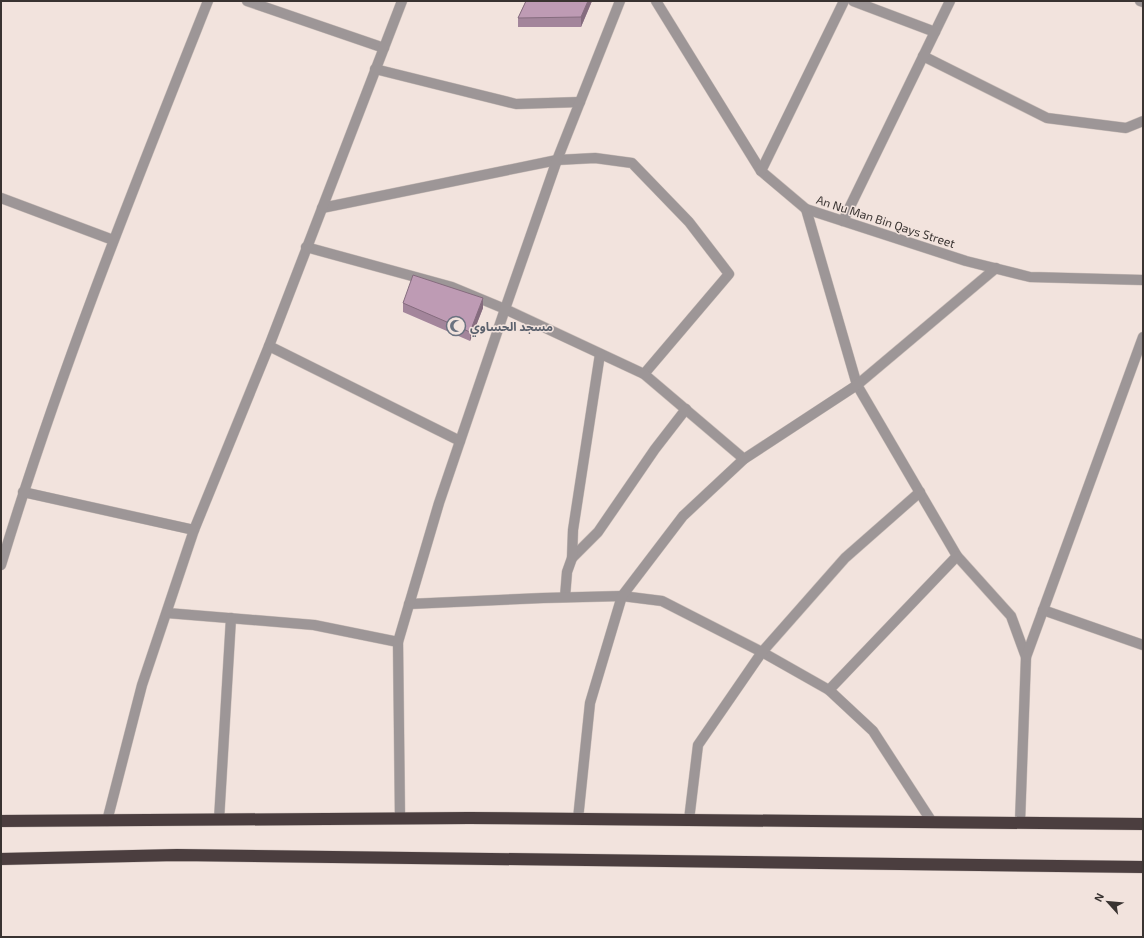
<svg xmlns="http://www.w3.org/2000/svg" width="1144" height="938" font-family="'Exo 2','Noto Sans Arabic',sans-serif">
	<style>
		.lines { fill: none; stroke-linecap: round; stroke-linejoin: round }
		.street-casing { stroke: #cdc0bb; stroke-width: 11 }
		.highway-casing { stroke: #cdc0bb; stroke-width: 13 }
		.street { stroke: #9d9697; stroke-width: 10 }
		.highway { stroke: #4b3e3f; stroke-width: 12 }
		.wall { fill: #a3859b }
		.shaded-wall { fill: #856c7e }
		.building { fill: #be9bb4; stroke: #856c7e }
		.labels { text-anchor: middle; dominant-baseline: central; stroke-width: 3; stroke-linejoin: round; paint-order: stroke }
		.street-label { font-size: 12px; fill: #393331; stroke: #f2e3dd }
		.worship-label { font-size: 12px; font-weight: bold; fill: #5b616d; stroke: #f2e3dd; text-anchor: start }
	</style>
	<rect width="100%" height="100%" fill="#f2e3dd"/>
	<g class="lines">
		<g class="street-casing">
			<g id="street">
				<polyline points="247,1 384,48"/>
				<polyline points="656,1 761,171 806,209 966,261 1030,277 1143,280"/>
				<polyline points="853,1 935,32"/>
				<polyline points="1140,1 1143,2"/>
				<polyline points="923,56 1047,118 1126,128 1143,121"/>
				<polyline points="375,69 516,104 580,102"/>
				<polyline points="761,171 844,1"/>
				<polyline points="1,198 113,240"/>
				<polyline points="322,208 557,160 595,158 632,163 689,222 729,274 644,374"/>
				<polyline points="806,209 857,385 957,556 1011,616 1026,657 1020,822"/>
				<polyline points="843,221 950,1"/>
				<polyline points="306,247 452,287 505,309 644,374 744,459"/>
				<polyline points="269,346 460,441"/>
				<polyline points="23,492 194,530"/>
				<polyline points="572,558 598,532 655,449 686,409"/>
				<path d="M1 565C59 373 134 187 208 1"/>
				<polyline points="565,597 567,572 572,558 573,530 600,354"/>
				<polyline points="409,604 543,598 622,596 662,601 762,652 829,690 873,731 932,822"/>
				<polyline points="1043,610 1143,645"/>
				<polyline points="167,613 314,625 398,642"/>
				<polyline points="1026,657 1143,337"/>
				<polyline points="829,690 957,556"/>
				<polyline points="400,819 398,642 439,503 505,309 557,160 620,1"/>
				<polyline points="578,819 590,703 622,596 683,516 744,459 857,385 996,268"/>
				<polyline points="219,820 231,618"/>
				<polyline points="689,820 698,745 762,652 845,558 920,492"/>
				<polyline points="107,821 142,685 194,530 269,346 402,1"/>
			</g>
		</g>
		<g class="highway-casing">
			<g id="highway">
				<polyline points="1,821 469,818 1143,824"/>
				<polyline points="1,859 177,855 1143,867"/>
			</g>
		</g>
		<use href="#street" class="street"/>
		<use href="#highway" class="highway"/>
	</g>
	<g class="wall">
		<polygon points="526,1 592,1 581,27 518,27 518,18"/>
		<polygon points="403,303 483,308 470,341 403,312"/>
	</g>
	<g class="shaded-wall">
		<polygon points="588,1 592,1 581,27 581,17"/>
		<polygon points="483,298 483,308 470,341 470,332"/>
	</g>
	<g class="building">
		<polygon points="526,1 588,1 581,17 518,18"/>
		<polygon points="413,275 483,298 470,332 403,303"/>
	</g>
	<defs>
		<g id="mosque-ring" transform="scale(1)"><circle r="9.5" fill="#f2e3dd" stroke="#6b7280" stroke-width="1.5"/><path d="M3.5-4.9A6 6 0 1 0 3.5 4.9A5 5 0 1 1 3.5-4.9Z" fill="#6b7280"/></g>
	</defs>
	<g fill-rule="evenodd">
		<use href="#mosque-ring" x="456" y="326"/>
	</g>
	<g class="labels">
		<g class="street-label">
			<text transform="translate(886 221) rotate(18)">An Nu Man Bin Qays Street</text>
		</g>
		<g class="worship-label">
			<text x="470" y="326">مسجد الحساوي</text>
		</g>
	</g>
	<rect width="1144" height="938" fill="none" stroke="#393331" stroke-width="4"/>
	<g transform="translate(1108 902) rotate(297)" stroke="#f2e3dd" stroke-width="3" paint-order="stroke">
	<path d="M0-3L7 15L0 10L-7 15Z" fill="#393331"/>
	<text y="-6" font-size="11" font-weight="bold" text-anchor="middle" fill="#393331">N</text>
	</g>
</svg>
